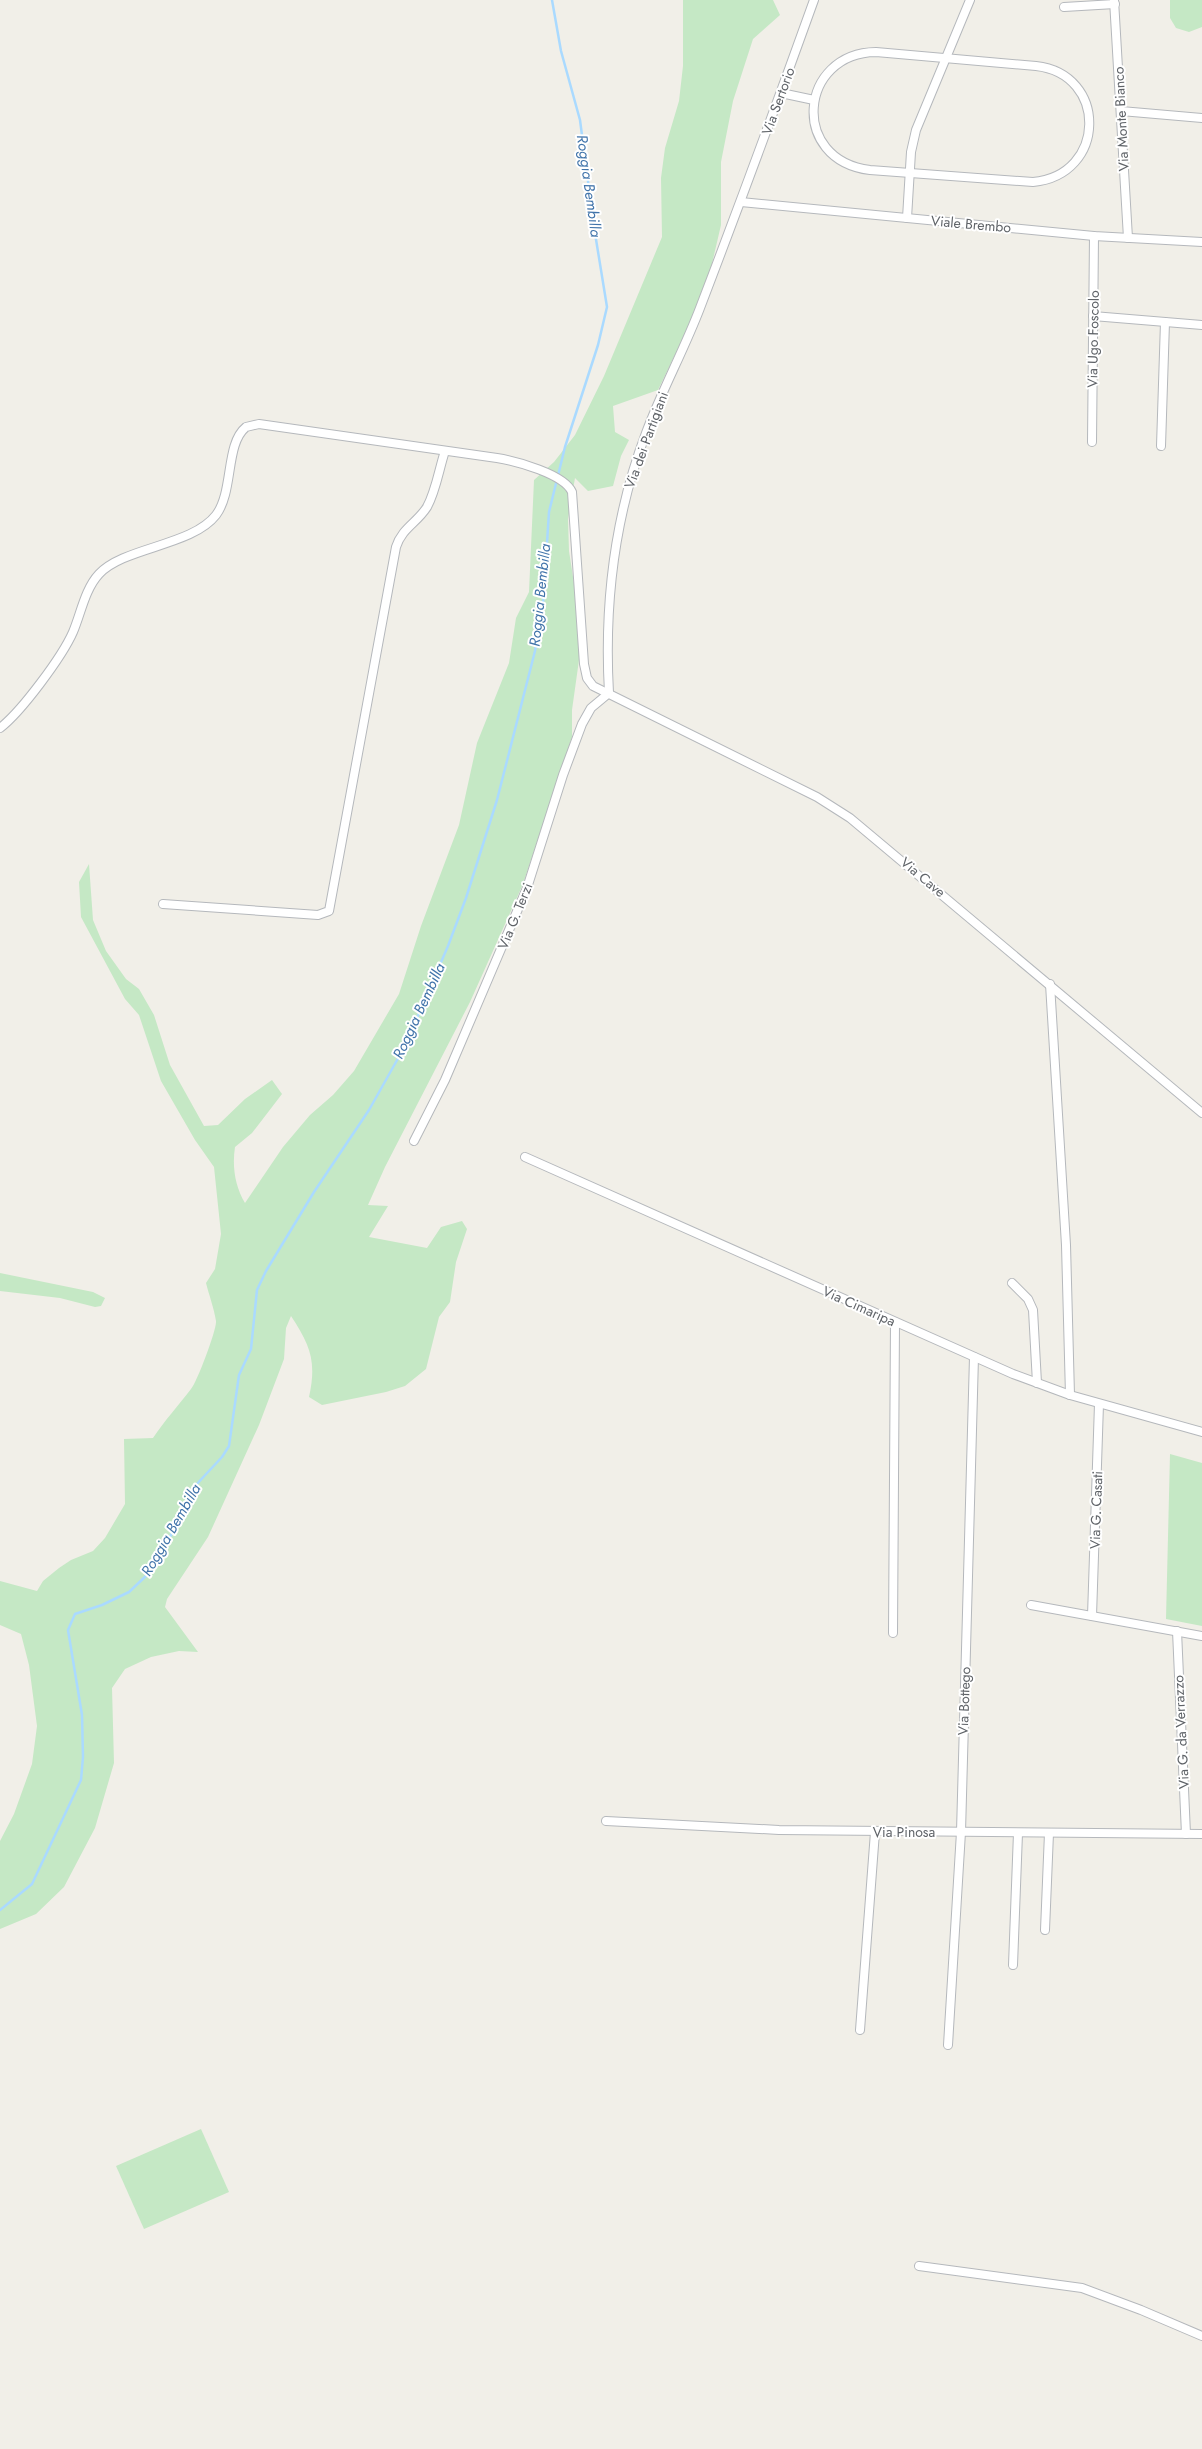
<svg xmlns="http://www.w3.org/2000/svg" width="1202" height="2449" font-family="Jost,sans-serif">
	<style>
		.green { fill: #c5e8c5 }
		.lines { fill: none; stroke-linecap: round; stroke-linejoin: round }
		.stream { stroke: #aadaff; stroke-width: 2.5 }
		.street-casing { stroke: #b5b8bc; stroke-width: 10 }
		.street { stroke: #fff; stroke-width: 8 }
		.labels { text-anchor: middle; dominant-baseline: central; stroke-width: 4; stroke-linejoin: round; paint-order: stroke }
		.street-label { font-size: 14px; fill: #5f6368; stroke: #fff }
		.water-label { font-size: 15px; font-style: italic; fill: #4174aa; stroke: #fff }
	</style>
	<rect width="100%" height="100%" fill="#f1efe8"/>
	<g class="green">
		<path d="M683 0H773L780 15 753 39 733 101 721 162V225L711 268 696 311 658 390 613 406 615 432 629 440 621 456 613 486 588 491 575 478 568 519 569 551 579 616V660L572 710V737L523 884 470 1002 385 1167 368 1205 388 1206 369 1237 427 1248 441 1227 462 1221 467 1229 456 1262 450 1302 439 1317 426 1369 405 1386 386 1392 322 1405 309 1397C317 1361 310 1345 291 1316L286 1328 284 1359 259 1425 208 1537 167 1599 165 1607 198 1652 179 1651 151 1657 125 1669 112 1688 114 1763 95 1828 64 1887 36 1914 0 1929V1841L14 1814 32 1764 37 1726 29 1665 21 1634 0 1625V1581L37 1591 43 1581 59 1568 71 1560 93 1551 105 1538 125 1504 124 1439 153 1438C165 1420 178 1406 191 1389 197 1382 217 1329 216 1321 214 1308 209 1295 206 1283L215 1269 221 1234 214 1167 195 1140 161 1081 139 1015 125 999 81 917 79 882 89 864 93 920 106 951 126 979 139 989 154 1015 170 1065 204 1126 218 1125 245 1099 272 1080 282 1094 252 1133 235 1147C232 1167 235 1186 245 1203L283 1147 310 1115 333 1095 354 1071 399 994 421 926 459 825 477 743 509 663 516 618 529 592 534 480 554 462 575 435 604 376 662 237 661 178 665 148 679 101 683 66Z"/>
		<polygon points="1170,0 1202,0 1202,27 1189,32 1176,28 1170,18"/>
		<polygon points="0,1273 93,1292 105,1298 101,1306 95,1307 60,1298 0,1291"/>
		<polygon points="1170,1454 1202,1463 1202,1626 1166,1619"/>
		<polygon points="201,2129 229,2192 144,2229 116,2166"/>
	</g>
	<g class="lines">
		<polyline class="stream" points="0,1910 32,1884 81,1780 83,1757 82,1715 68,1630 75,1614 102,1605 129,1592 147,1575 177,1525 195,1486 222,1457 229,1446 239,1375 251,1349 257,1290 266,1271 314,1192 369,1110 405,1046 448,946 466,898 497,800 535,651 543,604 549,512 565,447 598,345 607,307 594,227 580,120 561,51 552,0"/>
		<g class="street-casing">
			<g id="street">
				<polyline points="1114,0 1128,238"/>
				<polyline points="1064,7 1115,4"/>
				<path d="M876 52 1036 66C1108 74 1107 175 1033 182L870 170C789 160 799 53 876 52Z"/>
				<polyline points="781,93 814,100"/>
				<polyline points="1121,111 1202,118"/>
				<polyline points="741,202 1094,236 1202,242"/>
				<polyline points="907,218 911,152 916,130 970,0"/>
				<polyline points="1093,316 1202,325"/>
				<polyline points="1092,442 1094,236"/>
				<polyline points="1161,446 1165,322"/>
				<path d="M609 693C604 605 615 515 646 433 662 390 684 350 700 308 739 206 777 103 814 0"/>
				<path d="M0 728C21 712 62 657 73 632 81 613 85 589 99 574 124 547 192 546 216 515 234 491 225 444 246 427L259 424 497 458C516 461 564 474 572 492L584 664 587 678 593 686 817 797 850 818 1202 1113"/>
				<path d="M163 904 318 915 329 911 396 547C402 528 417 523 427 507 436 491 439 469 445 451"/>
				<polyline points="1050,984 1066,1245 1070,1395"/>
				<polyline points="414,1141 445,1080 527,888 563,775 582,724 591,708 609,693"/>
				<polyline points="525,1157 1013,1374 1070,1395 1202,1432"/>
				<polyline points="1012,1283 1028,1299 1033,1310 1037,1383"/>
				<polyline points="1031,1605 1202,1636"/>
				<polyline points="1092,1616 1099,1404"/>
				<polyline points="1177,1631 1186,1834"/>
				<polyline points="893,1633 895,1322"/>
				<polyline points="606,1821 779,1830 1202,1834"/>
				<polyline points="1045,1930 1049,1833"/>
				<polyline points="1013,1965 1018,1833"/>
				<polyline points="860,2030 875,1832"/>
				<polyline points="948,2045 961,1832 974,1357"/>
				<polyline points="919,2266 1082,2288 1141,2310 1202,2336"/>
			</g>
		</g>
		<use href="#street" class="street"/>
	</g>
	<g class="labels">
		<g class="street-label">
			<text transform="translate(778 101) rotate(-70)">Via Sertorio</text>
			<text transform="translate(1121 119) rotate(-93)">Via Monte Bianco</text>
			<text transform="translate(971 224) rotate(5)">Viale Brembo</text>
			<text transform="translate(1093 339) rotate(-89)">Via Ugo Foscolo</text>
			<text transform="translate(646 440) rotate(-70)">Via dei Partigiani</text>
			<text transform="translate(923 877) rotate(40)">Via Cave</text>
			<text transform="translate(515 916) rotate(-68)">Via G. Terzi</text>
			<text transform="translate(859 1306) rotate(24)">Via Cimaripa</text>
			<text transform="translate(1096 1510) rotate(-88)">Via G. Casati</text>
			<text transform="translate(964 1701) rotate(-88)">Via Bottego</text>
			<text transform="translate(1181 1732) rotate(-93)">Via G. da Verrazzo</text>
			<text x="904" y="1832">Via Pinosa</text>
		</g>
		<g class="water-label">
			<text transform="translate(589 186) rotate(82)">Roggia Bembilla</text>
			<text transform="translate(540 595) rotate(-84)">Roggia Bembilla</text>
			<text transform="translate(419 1011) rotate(-65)">Roggia Bembilla</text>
			<text transform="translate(171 1530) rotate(-60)">Roggia Bembilla</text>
		</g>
	</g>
</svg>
